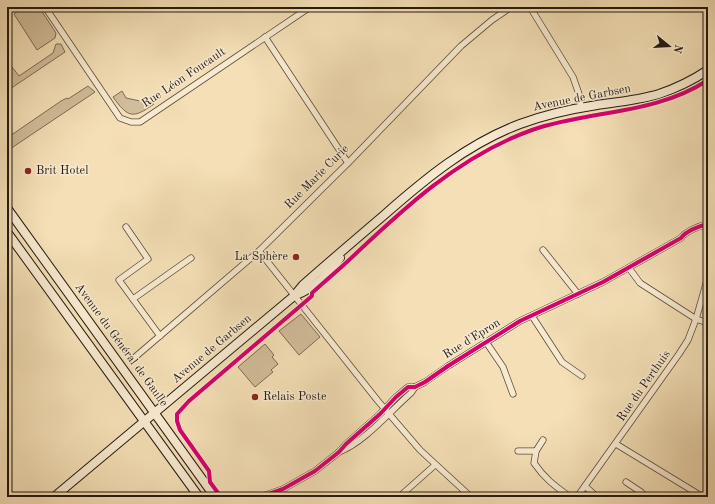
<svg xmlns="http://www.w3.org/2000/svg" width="715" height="504" font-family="'Old Standard TT',serif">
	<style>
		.grass { fill: #d1bd9a; stroke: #7b6b56 }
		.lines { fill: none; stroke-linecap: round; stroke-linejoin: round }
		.street-casing { stroke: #594a3b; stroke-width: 7 }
		.secondary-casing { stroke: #251912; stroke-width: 10 }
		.street { stroke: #f8ead0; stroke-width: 5.5 }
		.secondary { stroke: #f8ead0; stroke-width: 8 }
		.cycleway-casing { stroke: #f8ead0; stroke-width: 6 }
		.cycleway { stroke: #d6006c; stroke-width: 4 }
		.poi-dot { fill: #8f2418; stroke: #f8ead0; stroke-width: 1.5 }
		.labels { text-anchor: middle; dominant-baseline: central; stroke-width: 3; stroke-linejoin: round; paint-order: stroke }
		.street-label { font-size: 12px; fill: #251912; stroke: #f8ead0 }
		.poi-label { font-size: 12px; fill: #251912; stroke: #f8ead0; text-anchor: start }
	</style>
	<rect width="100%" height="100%" fill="#f4dfb6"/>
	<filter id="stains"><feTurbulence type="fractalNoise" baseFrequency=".005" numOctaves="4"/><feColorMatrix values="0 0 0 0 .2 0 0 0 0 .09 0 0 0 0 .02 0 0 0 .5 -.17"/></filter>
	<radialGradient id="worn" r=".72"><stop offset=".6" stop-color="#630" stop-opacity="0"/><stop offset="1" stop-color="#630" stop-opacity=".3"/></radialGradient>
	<g class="grass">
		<polygon points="23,7 39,7 56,33 55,38 37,50 14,14"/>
		<polygon points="56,44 61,44 65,52 7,91 7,70 12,67 19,76 53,53"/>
		<polygon points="88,86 95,92 7,151 7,138 61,101 67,98 68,99"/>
		<path d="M122 91 126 98 154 104C133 119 128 118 113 97Z"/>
		<polygon points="301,314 320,337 299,355 279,331"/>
		<polygon points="265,344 274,355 272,357 278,364 271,370 273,372 255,387 238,367"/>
	</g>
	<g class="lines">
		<g class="street-casing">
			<g id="street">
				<polyline points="45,7 120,118 131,122 140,122 310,7"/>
				<polyline points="530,7 573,77 579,94 581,108"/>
				<polyline points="265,37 348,163"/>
				<polyline points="126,227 148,259 119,280 160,336"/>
				<polyline points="543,250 578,294"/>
				<polyline points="259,251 378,401 420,450 471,497"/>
				<polyline points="629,268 640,283 696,319 708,323"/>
				<polyline points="133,299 191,258"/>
				<polyline points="532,316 562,362 582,376"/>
				<polyline points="486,342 503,367 513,394"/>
				<polyline points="134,358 259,251 348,163 461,46 492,20 511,7"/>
				<path d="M543 440 536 451 534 463C545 479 555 486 570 497"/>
				<polyline points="616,444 703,497"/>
				<polyline points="518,451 536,451"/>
				<path d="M339 452C365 442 390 411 411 393L415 387"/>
				<polyline points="626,482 641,492 645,497"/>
				<polyline points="585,486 597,497"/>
				<path d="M250 497 263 496 283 489 315 471 339 452 346 444 380 414 396 397 408 387H415L425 382 448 366 520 321 603 282 681 238C686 231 699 226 708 224"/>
				<polyline points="399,497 435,465"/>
				<polyline points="577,497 679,354 688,340 696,319 708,277"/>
			</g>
		</g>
		<g class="secondary-casing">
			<g id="secondary">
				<polyline points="7,208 215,497"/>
				<polyline points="7,232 199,497"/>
				<path d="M296 295C315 288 328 274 340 258"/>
				<path d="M54 497 294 296 303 285C329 262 356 239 383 216 425 179 467 144 520 124 544 115 571 109 597 105 618 102 639 100 659 94 677 88 693 80 708 70"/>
			</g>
		</g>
		<use href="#street" class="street"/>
		<use href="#secondary" class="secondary"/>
		<g class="cycleway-casing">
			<g id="cycleway">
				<path d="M221 497 210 482 209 471 180 430 177 421V414L189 401 312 296V293C324 282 336 272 348 261 403 209 459 156 532 130 590 110 655 115 708 80"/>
				<path d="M250 497 263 496 283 489 315 471 339 452 346 444 380 414 396 397 408 387H415L425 382 448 366 520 321 603 282 681 238C686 231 699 226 708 224"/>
			</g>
		</g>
		<use href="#cycleway" class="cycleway"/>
	</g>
	<g class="poi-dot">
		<circle cx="28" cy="171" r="4"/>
		<circle cx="296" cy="257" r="4"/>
		<circle cx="255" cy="397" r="4"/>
	</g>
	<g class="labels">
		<g class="street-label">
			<text transform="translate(184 78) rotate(-34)">Rue Léon Foucault</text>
			<text transform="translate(582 98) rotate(-11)">Avenue de Garbsen</text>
			<text transform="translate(317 177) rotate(-45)">Rue Marie Curie</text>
			<text transform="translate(472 339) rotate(-32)">Rue d'Epron</text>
			<text transform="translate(121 345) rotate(54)">Avenue du Général de Gaulle</text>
			<text transform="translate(212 349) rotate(-40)">Avenue de Garbsen</text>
			<text transform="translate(644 386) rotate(-55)">Rue du Perthuis</text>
		</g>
		<g class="poi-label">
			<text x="36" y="171">Brit Hotel</text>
			<text x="288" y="257" text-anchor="end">La Sphère</text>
			<text x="263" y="397">Relais Poste</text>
		</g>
	</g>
	<rect width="715" height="504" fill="none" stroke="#f4dfb6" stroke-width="24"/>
	<rect x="8" y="8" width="699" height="488" fill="none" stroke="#251912" stroke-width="2"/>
	<rect x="12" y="12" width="691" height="480" fill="none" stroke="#251912"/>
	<g transform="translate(669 46) rotate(108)" stroke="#f8ead0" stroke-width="3" paint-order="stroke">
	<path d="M0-3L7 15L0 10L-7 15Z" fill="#251912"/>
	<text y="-6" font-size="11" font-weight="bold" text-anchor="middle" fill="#251912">N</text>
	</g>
	<rect width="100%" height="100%" filter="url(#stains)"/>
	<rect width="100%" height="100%" fill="url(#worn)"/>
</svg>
